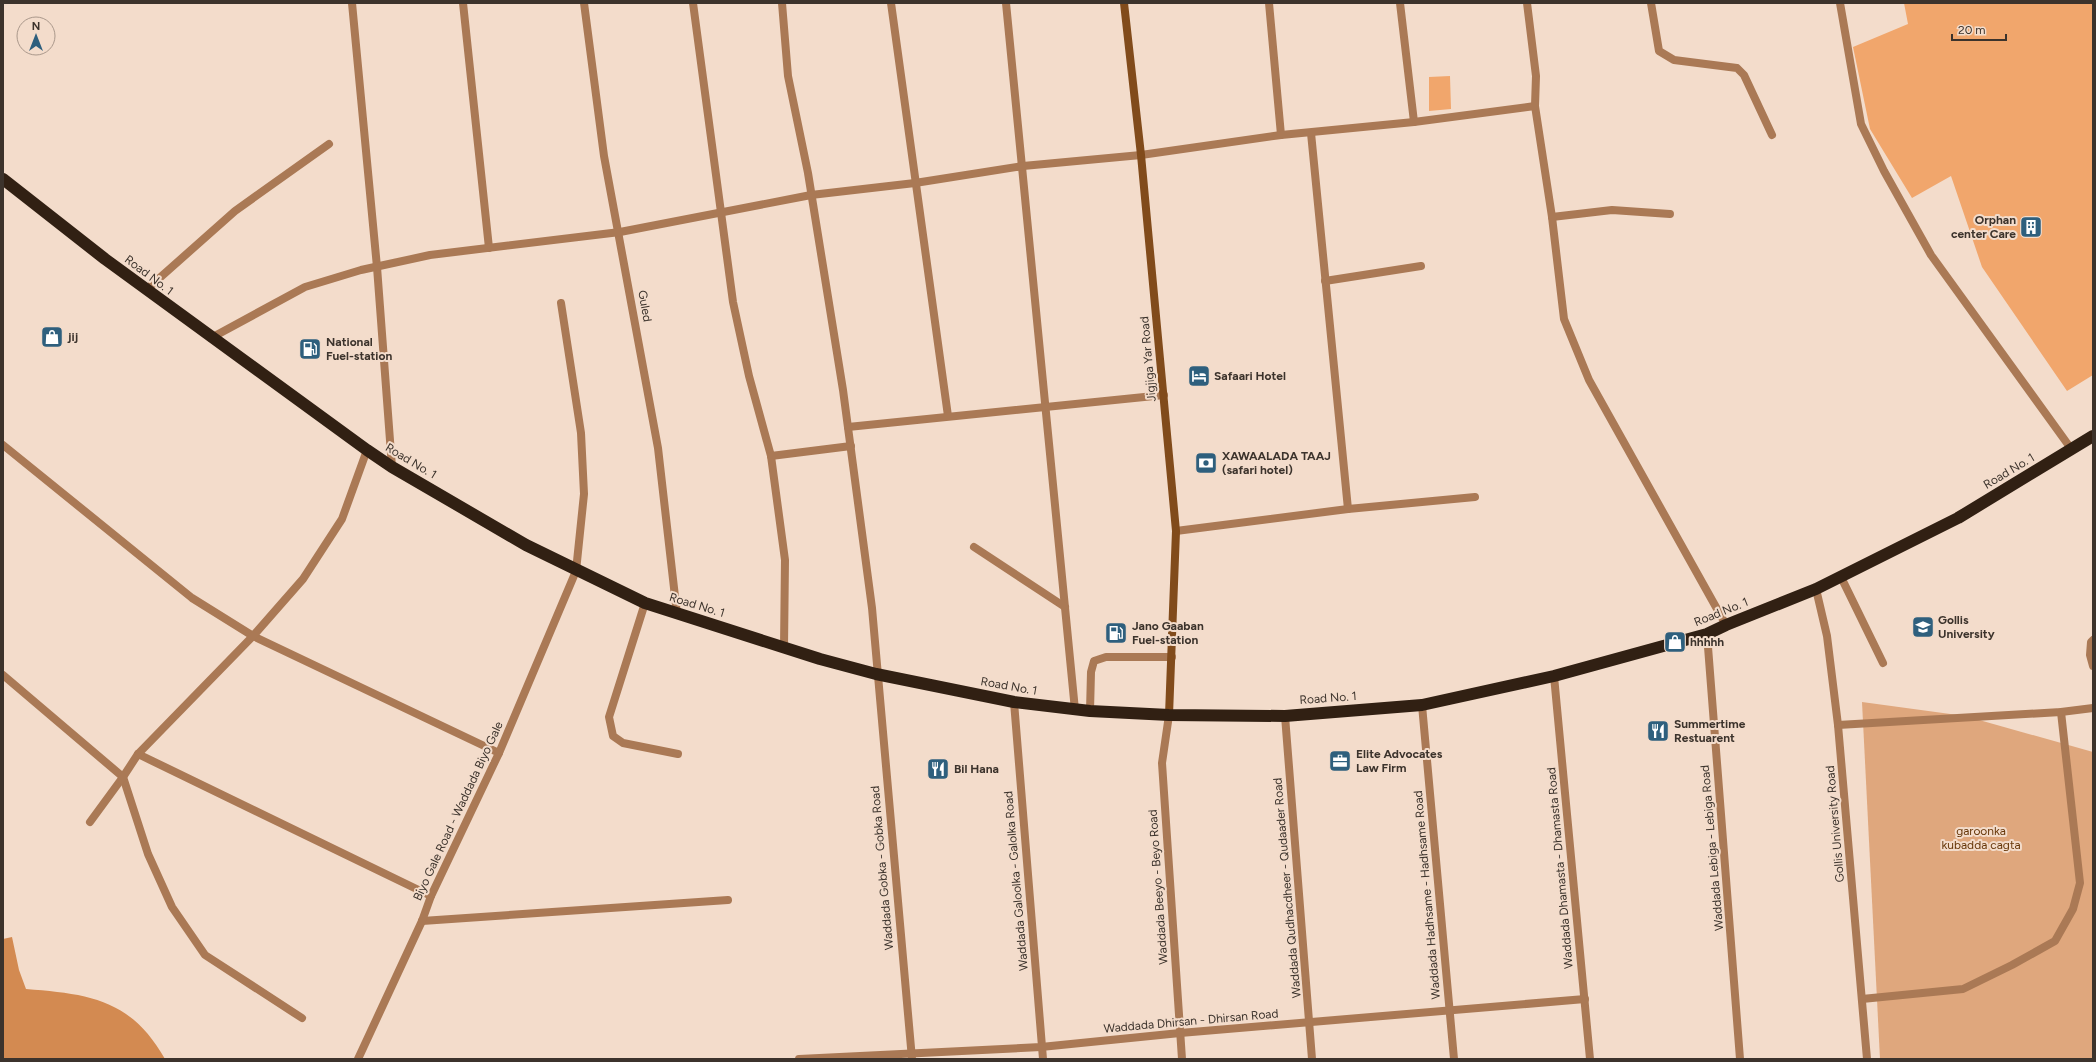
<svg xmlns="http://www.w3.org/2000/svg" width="2096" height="1062" font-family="Figtree,sans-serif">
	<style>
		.green { fill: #dfa77d }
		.water { fill: #d38a51 }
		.building { fill: #f1a66c }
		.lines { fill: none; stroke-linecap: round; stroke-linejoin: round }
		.lane { stroke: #aa7955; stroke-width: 8 }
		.street { stroke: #aa7955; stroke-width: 8 }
		.secondary { stroke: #814b1b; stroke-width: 8 }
		.highway { stroke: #312013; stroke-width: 12 }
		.labels { text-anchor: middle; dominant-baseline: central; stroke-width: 4; stroke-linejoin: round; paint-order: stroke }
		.poi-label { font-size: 12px; font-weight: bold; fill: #3c332c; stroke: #f3dccb; text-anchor: start }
		.street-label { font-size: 12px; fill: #3c332c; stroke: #f3dccb }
		.park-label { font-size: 12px; fill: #673709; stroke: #f3dccb }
	</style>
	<rect width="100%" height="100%" fill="#f3dccb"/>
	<polygon class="green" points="1862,702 1965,716 2093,752 2093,1059 1880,1059"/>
	<path class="water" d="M12 937 19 970 26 989C89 994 131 999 165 1059H3V939Z"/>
	<g class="building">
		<polygon points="1904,3 2093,3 2093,375 2067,391 1982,267 1951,176 1912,198 1870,129 1853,47 1908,24"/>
		<polygon points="1450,76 1451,109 1429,111 1429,77"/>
	</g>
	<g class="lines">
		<g class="lane">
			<polyline points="1651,3 1659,51 1674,60 1737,68 1744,75 1772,135"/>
			<polyline points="1552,217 1612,210 1670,214"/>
			<polyline points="1325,281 1421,266"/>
			<polyline points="146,290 235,211 329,144"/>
			<polyline points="1841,577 1883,663"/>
			<polyline points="2093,640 2091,642 2090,655 2093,666"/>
			<polyline points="1090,711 1091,672 1094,661 1106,657 1172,657"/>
			<polyline points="1862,999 1963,989 2012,965 2055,941 2073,909 2080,883 2061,712"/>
		</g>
		<g class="street">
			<polyline points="352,3 377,267 392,467"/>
			<polyline points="463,3 489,248"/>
			<polyline points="584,3 604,156 658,448 677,614"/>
			<polyline points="693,3 733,302 749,376 771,456 785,560 784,647"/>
			<polyline points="782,3 788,76 808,173 843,390 872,608 912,1059"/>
			<polyline points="891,3 948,416"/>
			<polyline points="1006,3 1075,710"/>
			<polyline points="1269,3 1281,135"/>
			<polyline points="1400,3 1414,122"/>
			<polyline points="1840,3 1861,124 1884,171 1931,255 2072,450"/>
			<polyline points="1535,106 1552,217 1564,319 1589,380 1726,625"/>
			<polyline points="1311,133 1348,509"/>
			<polyline points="211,338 305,287 361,270 430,255 620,232 811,195 915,183 1023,166 1141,155 1281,135 1414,122 1535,106 1536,76 1527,3"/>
			<polyline points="848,427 1164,395"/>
			<polyline points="3,445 192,598 253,636 499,753"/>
			<polyline points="771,456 851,446"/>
			<polyline points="1176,531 1348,509 1475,497"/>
			<polyline points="974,547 1065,607"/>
			<polyline points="1816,589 1827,636 1838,725 1867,1059"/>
			<polyline points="645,603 609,717 613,736 623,743 678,754"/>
			<polyline points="1707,634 1740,1059"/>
			<polyline points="3,675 123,777 148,854 172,907 205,955 302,1018"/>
			<polyline points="1554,676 1590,1059"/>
			<polyline points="1014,702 1043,1059"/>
			<polyline points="1422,705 1454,1059"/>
			<polyline points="1169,715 1162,763 1182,1059"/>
			<polyline points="1285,716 1312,1059"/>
			<polyline points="1838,725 2061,712 2093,708"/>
			<polyline points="138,754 431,896"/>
			<polyline points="90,822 123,777 138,754 253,636 303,579 342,519 367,450"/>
			<polyline points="422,921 728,900"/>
			<polyline points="358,1059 422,921 431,896 499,753 576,571 584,494 581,433 561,303"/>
			<polyline points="799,1059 1041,1047 1180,1033 1585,999"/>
		</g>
		<polyline class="secondary" points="1124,3 1141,155 1176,531 1169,715"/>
		<polyline class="highway" points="3,179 105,259 367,450 392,467 526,545 645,603 820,659 876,674 1014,702 1090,711 1169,715 1285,716 1422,705 1554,676 1707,634 1726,625 1816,589 1958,518 2093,436"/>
	</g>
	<defs>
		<g id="building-square" transform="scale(1.15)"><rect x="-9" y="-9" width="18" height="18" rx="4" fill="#2e5f7d" stroke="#f3dccb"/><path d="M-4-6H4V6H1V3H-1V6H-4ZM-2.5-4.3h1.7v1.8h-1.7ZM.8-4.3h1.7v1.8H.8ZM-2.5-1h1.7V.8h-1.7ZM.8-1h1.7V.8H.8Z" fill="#fff"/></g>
		<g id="shop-square" transform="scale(1.15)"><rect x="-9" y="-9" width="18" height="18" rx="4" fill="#2e5f7d" stroke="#f3dccb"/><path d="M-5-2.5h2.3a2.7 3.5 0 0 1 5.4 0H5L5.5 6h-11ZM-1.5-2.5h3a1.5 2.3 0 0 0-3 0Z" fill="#fff"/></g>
		<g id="fuel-square" transform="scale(1.15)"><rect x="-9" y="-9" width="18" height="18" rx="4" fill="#2e5f7d" stroke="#f3dccb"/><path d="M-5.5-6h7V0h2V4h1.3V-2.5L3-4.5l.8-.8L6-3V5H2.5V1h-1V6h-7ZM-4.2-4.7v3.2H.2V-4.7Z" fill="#fff"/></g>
		<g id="hotel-square" transform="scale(1.15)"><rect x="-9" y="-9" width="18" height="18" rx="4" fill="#2e5f7d" stroke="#f3dccb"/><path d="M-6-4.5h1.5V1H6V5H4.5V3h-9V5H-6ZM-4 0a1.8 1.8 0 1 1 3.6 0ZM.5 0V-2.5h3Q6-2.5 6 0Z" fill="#fff"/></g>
		<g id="bank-square" transform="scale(1.15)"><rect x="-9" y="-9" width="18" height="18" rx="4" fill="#2e5f7d" stroke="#f3dccb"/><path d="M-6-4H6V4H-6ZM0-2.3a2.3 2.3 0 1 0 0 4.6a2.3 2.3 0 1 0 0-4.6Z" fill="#fff"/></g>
		<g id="university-square" transform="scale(1.15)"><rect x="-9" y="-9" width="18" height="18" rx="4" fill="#2e5f7d" stroke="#f3dccb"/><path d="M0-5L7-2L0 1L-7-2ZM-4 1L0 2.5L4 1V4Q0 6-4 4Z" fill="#fff"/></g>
		<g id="restaurant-square" transform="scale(1.15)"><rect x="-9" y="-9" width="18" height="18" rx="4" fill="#2e5f7d" stroke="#f3dccb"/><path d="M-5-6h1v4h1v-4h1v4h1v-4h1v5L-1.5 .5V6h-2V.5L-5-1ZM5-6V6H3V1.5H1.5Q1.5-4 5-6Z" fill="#fff"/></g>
		<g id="office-square" transform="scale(1.15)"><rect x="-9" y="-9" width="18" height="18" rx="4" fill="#2e5f7d" stroke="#f3dccb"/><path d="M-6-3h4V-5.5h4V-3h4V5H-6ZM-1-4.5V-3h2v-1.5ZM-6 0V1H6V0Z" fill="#fff"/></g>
	</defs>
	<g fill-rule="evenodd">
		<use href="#building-square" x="2031" y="227"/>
		<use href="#shop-square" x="52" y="337"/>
		<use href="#fuel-square" x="310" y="349"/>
		<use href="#hotel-square" x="1199" y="376"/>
		<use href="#bank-square" x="1206" y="463"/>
		<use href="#university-square" x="1923" y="627"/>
		<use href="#fuel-square" x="1116" y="633"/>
		<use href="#shop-square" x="1675" y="642"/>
		<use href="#restaurant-square" x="1658" y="731"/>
		<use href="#office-square" x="1340" y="761"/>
		<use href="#restaurant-square" x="938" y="769"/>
	</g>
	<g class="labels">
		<g class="poi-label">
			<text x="2016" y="220" text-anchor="end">Orphan<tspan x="2016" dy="14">center Care</tspan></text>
			<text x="68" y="337">jij</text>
			<text x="326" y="342">National<tspan x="326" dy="14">Fuel-station</tspan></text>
			<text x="1214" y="376">Safaari Hotel</text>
			<text x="1222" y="456">XAWAALADA TAAJ<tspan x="1222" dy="14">(safari hotel)</tspan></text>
			<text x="1938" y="620">Gollis<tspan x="1938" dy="14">University</tspan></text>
			<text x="1132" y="626">Jano Gaaban<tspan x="1132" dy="14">Fuel-station</tspan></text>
			<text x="1690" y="642">hhhhh</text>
			<text x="1674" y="724">Summertime<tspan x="1674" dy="14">Restuarent</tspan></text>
			<text x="1356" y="754">Elite Advocates<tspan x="1356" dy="14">Law Firm</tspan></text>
			<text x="954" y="769">Bil Hana</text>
		</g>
		<g class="street-label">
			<text transform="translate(149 275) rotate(37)">Road No. 1</text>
			<text transform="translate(645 306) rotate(80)">Guled</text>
			<text transform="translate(1148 359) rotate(-95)">Jigjiga Yar Road</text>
			<text transform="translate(411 461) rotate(31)">Road No. 1</text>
			<text transform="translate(2009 471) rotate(-31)">Road No. 1</text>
			<text transform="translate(697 605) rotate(17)">Road No. 1</text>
			<text transform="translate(1721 612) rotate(-22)">Road No. 1</text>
			<text transform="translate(1009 686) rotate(10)">Road No. 1</text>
			<text transform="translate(1328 698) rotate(-4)">Road No. 1</text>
			<text transform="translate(458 811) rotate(-65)">Biyo Gale Road - Waddada Biyo Gale</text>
			<text transform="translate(1835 824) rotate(-95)">Gollis University Road</text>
			<text transform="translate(1712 848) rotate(-95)">Waddada Lebiga - Lebiga Road</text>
			<text transform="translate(882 868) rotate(-95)">Waddada Gobka - Gobka Road</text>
			<text transform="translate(1560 868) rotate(-95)">Waddada Dhamasta - Dhamasta Road</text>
			<text transform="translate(1016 881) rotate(-95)">Waddada Galoolka - Galolka Road</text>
			<text transform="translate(1158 887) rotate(-94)">Waddada Beeyo - Beyo Road</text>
			<text transform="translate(1287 888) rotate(-95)">Waddada Qudhacdheer - Qudaader Road</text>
			<text transform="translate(1427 895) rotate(-95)">Waddada Hadhsame - Hadhsame Road</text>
			<text transform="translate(1191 1021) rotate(-5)">Waddada Dhirsan - Dhirsan Road</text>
		</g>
		<g class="park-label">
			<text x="1981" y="831">garoonka<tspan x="1981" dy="14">kubadda cagta</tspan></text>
		</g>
	</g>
	<rect width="2096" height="1062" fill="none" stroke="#3c332c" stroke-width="8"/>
	<g transform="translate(36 36)"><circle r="19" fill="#f3dccb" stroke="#aa988b"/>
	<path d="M0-3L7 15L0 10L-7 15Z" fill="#2e5f7d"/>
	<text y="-6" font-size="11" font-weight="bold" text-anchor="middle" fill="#3c332c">N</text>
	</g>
	<path d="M1952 34v6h54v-6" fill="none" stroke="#3c332c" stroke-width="2"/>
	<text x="1958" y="34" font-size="12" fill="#3c332c" stroke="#f3dccb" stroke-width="3" paint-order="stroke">20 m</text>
</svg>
